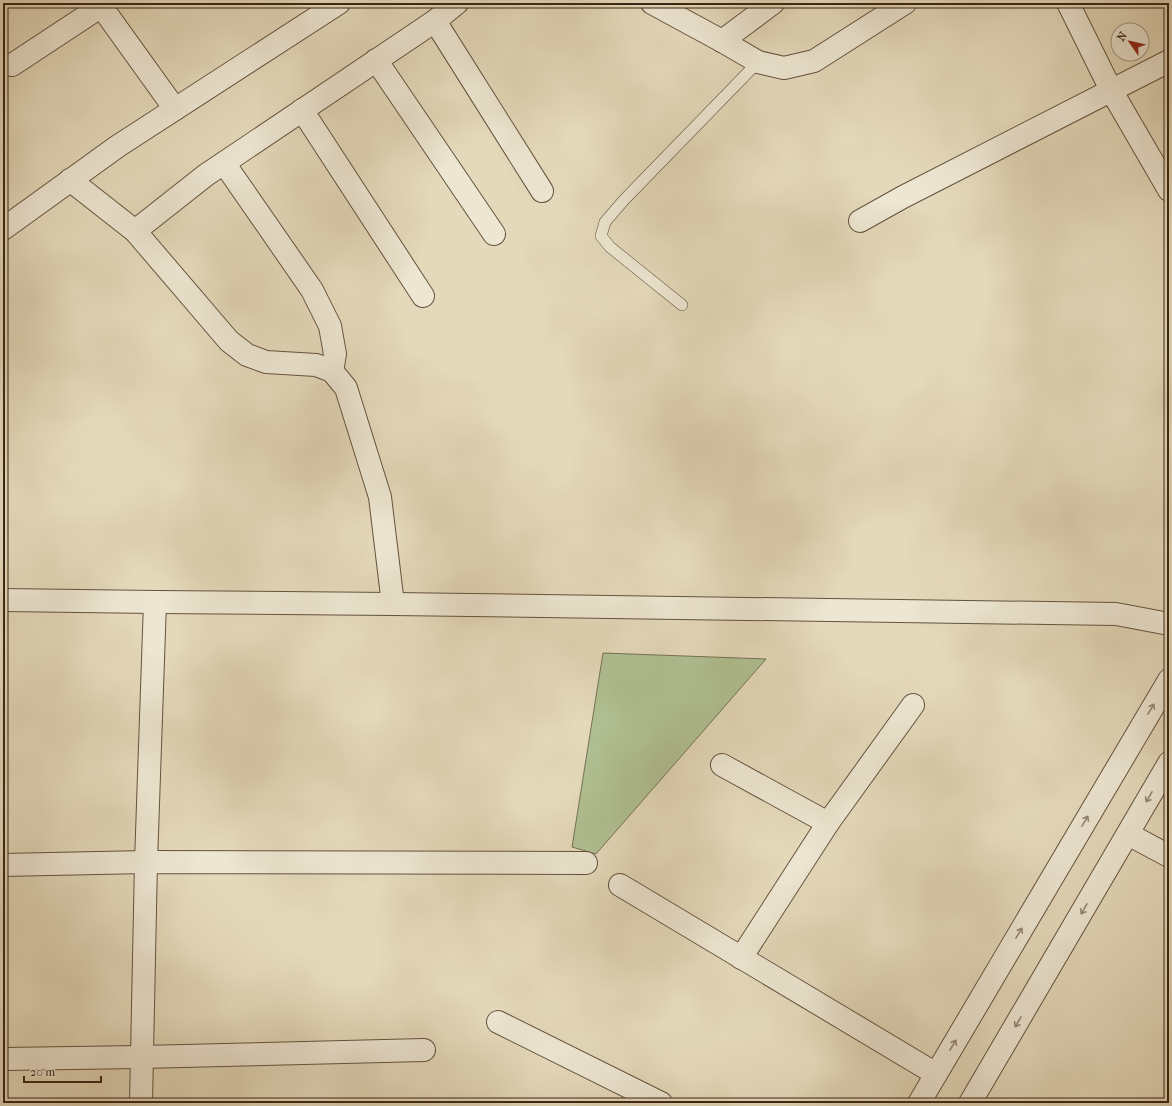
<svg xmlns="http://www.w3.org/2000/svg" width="1172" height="1106" font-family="'IM FELL French Canon',serif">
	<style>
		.green { fill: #b0c092; stroke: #747254 }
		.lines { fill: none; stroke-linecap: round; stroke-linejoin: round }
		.service-casing { stroke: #64523e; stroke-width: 12 }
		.minor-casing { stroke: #64523e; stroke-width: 24 }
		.tertiary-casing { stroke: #64523e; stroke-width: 24 }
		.service { stroke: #ede6d2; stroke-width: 11 }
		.minor { stroke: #ede6d2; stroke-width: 22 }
		.tertiary { stroke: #ede6d2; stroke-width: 22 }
		.oneway { stroke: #938674 }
	</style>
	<rect width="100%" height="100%" fill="#e4d9ba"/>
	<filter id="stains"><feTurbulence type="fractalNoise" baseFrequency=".005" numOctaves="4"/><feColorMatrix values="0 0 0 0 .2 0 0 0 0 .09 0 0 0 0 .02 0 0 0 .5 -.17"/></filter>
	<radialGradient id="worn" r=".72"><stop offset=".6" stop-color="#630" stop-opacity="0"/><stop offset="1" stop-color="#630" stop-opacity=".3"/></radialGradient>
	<polygon class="green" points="603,653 766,659 596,854 572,847"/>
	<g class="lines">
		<g class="service-casing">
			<polyline id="service" points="682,305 610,247 601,236 605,222 624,200 758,62"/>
		</g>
		<g class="minor-casing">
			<g id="minor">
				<polyline points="652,3 722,41 758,62 784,68 814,61 905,3"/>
				<polyline points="1068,3 1111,90 1169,190"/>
				<polyline points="101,6 175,109"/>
				<polyline points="435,21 542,191"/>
				<polyline points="722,41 773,3"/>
				<polyline points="376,60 494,234"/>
				<polyline points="12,65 106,3"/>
				<polyline points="302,110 423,296"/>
				<polyline points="224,163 312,290 330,326 335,354 332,371"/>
				<polyline points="70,180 135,231 229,341 247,355 266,362 316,365 332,371 346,388 380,497 393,604"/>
				<polyline points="860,221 903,197 1169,61"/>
				<polyline points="3,229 118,146 339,3"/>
				<polyline points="135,231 206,175 435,21 457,3"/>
				<polyline points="722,765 828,823"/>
				<polyline points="1128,834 1169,856"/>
				<polyline points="3,865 146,862 586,863"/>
				<polyline points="620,885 936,1074"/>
				<polyline points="741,958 828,823 913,705"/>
				<polyline points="498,1022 661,1103"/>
				<polyline points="3,1059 141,1057 424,1050"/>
				<polyline points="141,1103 146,862 155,602"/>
				<polyline points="919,1103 1169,680"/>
				<polyline points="970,1103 1169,763"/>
			</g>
		</g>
		<g class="tertiary-casing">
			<polyline id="tertiary" points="3,600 155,602 393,604 1116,614 1169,624"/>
		</g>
		<use href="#service" class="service"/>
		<use href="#minor" class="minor"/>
		<use href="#tertiary" class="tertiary"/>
	</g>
	<defs><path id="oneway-shaft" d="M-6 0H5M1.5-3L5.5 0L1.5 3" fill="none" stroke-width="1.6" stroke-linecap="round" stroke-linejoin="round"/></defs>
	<g class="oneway">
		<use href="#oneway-shaft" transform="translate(1151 709) rotate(-59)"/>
		<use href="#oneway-shaft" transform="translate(1149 797) rotate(120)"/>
		<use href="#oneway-shaft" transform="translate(1085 821) rotate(-59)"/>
		<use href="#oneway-shaft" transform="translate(1084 909) rotate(120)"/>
		<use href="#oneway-shaft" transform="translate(1019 933) rotate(-59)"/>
		<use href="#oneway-shaft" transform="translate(1018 1022) rotate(120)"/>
		<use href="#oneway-shaft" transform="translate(953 1045) rotate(-59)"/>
	</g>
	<rect width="1172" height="1106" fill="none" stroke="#e4d9ba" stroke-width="16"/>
	<rect x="4" y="4" width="1164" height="1098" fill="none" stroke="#392515" stroke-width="2"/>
	<rect x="8" y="8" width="1156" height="1090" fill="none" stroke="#392515"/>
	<g transform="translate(1130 42) rotate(304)"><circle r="19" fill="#ede6d2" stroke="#a59986"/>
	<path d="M0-3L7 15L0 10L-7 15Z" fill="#8f2418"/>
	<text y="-6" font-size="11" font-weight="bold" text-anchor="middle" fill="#392515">N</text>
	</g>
	<path d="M24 1076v6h77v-6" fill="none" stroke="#392515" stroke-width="2"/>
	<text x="30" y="1076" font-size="12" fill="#392515" stroke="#ede6d2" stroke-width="3" paint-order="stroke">20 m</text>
	<rect width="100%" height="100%" filter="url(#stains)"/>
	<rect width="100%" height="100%" fill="url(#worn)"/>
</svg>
